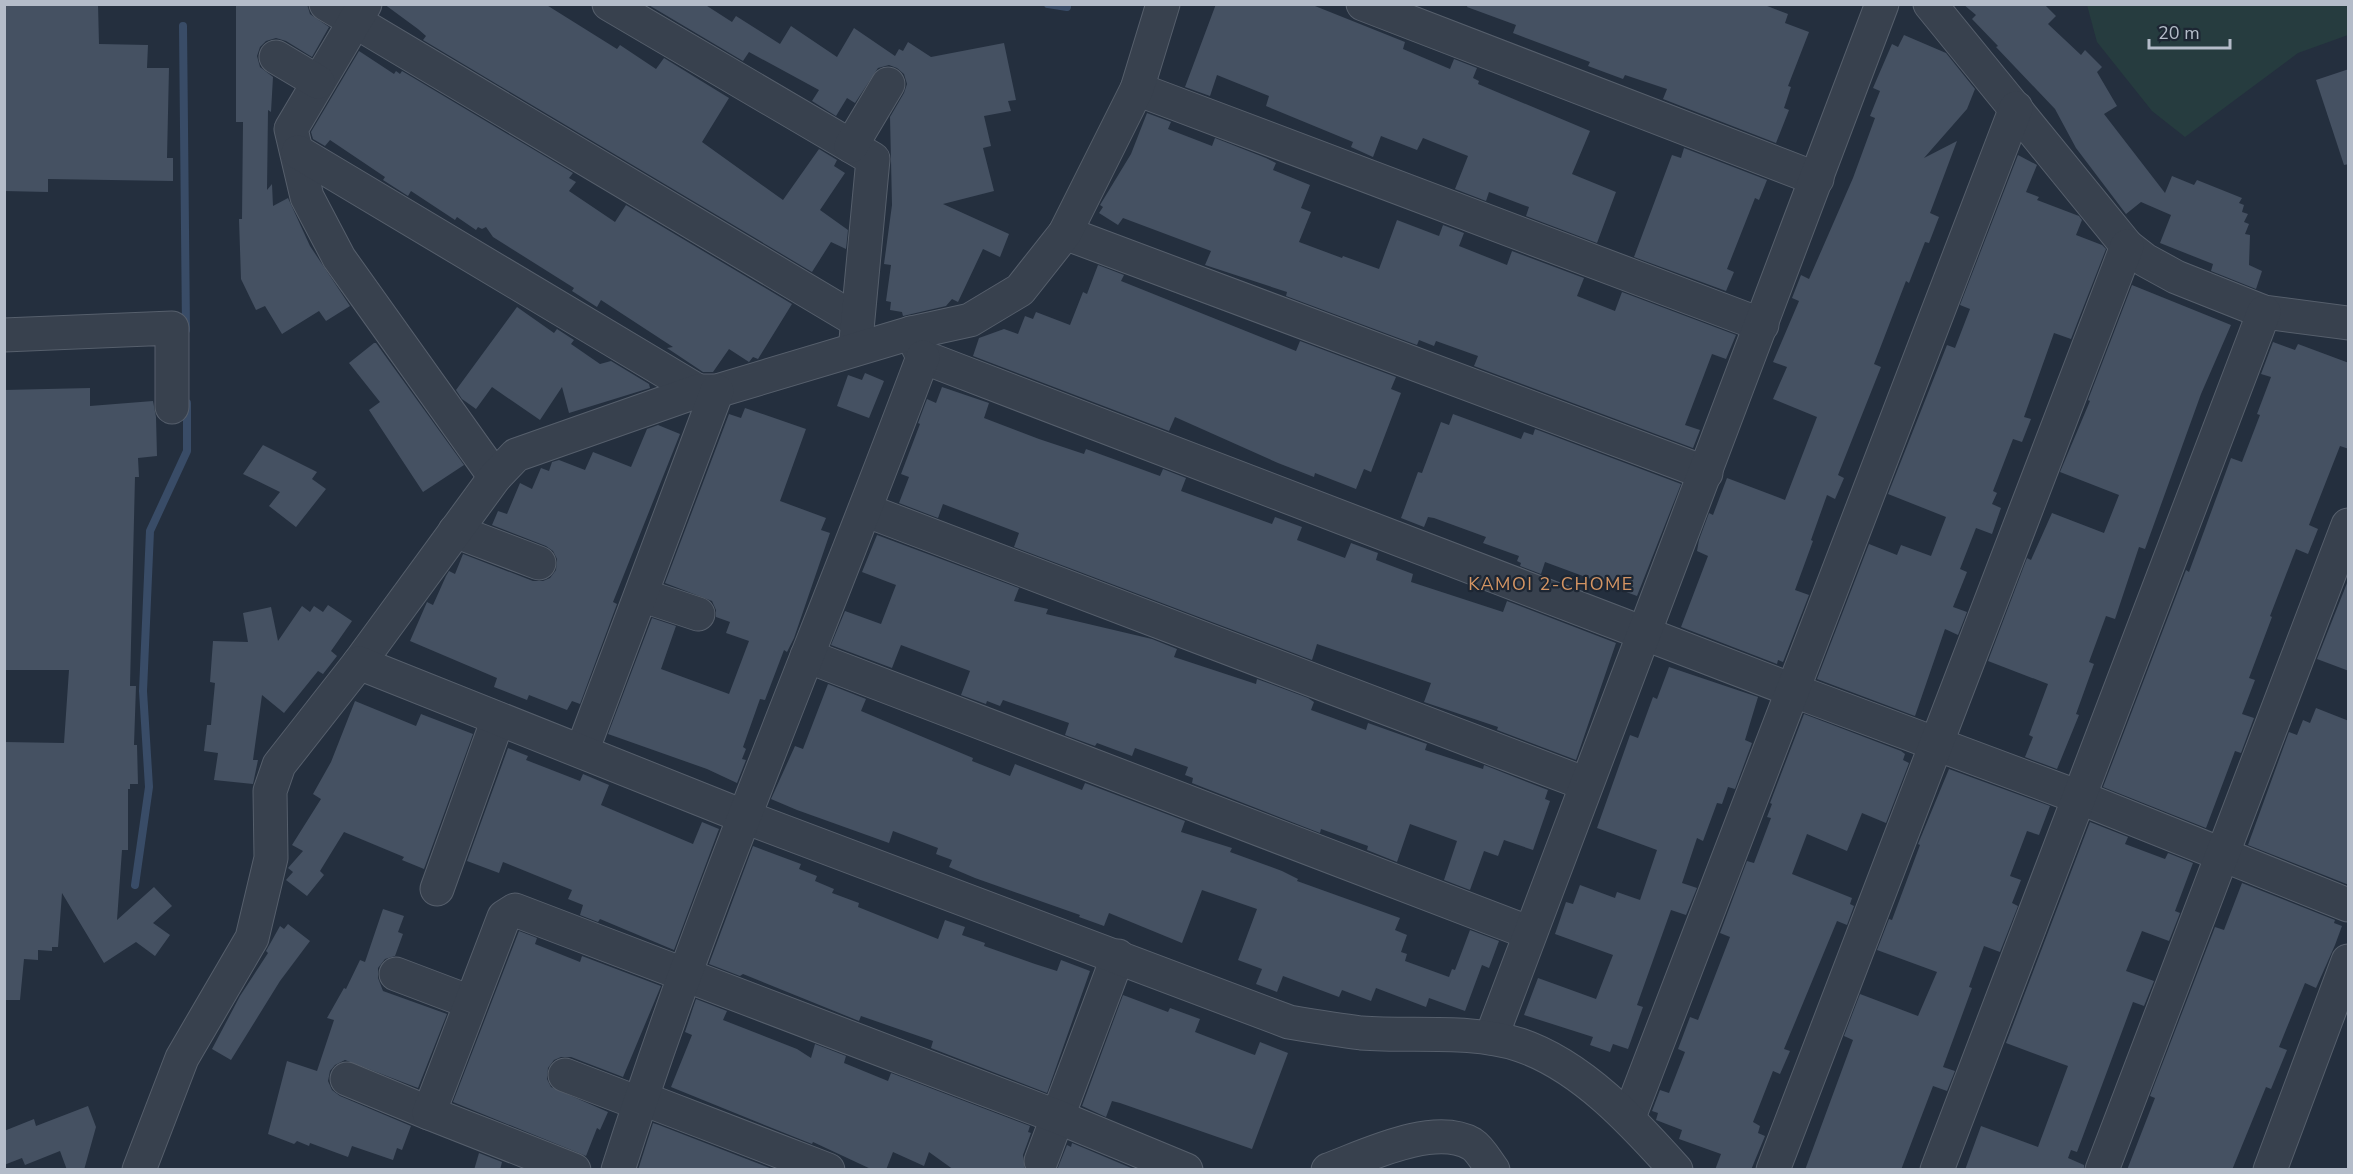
<svg xmlns="http://www.w3.org/2000/svg" width="2353" height="1174" font-family="'Nunito Sans',sans-serif">
	<style>
		.green { fill: #263c3f }
		.lines { fill: none; stroke-linecap: round; stroke-linejoin: round }
		.stream { stroke: #394c67; stroke-width: 8 }
		.building { fill: #455162 }
		.minor-casing { stroke: #565f6c; stroke-width: 35 }
		.minor { stroke: #38414e; stroke-width: 33 }
		.labels { text-anchor: middle; dominant-baseline: central; stroke-width: 4.5; stroke-linejoin: round; paint-order: stroke }
		.neighbourhood-label { font-size: 18px; letter-spacing: 1.5px; fill: #d59563; stroke: #1d2633 }
	</style>
	<rect width="100%" height="100%" fill="#242f3e"/>
	<polygon class="green" points="2087,5 2348,5 2348,35 2298,53 2185,137 2152,111 2097,42"/>
	<g class="lines">
		<g class="stream">
			<polyline points="1048,4 1067,7"/>
			<polyline points="183,26 186,330"/>
			<polyline points="135,885 149,787 143,691 150,531 187,451 187,403"/>
		</g>
	</g>
	<g class="building">
		<polygon points="4,4 98,4 99,44 148,45 147,68 169,68 167,158 173,158 173,181 48,179 48,192 4,191"/>
		<polygon points="236,4 307,4 310,14 329,27 312,57 286,41 276,38 266,41 260,47 257,56 260,67 273,77 271,112 268,110 267,190 272,184 273,206 288,198 310,246 350,306 326,321 319,311 282,334 265,306 256,310 241,279 239,219 242,219 243,122 236,122"/>
		<polygon points="384,4 545,4 617,49 620,45 656,69 664,58 729,98 702,142 783,200 819,149 837,160 834,166 845,173 820,210 848,230 846,249 831,242 812,272 423,40 426,36 418,29"/>
		<polygon points="647,4 704,4 732,22 736,16 780,44 791,26 837,57 854,28 895,56 899,49 903,51 908,42 931,57 1004,43 1016,100 1008,101 1011,111 984,116 991,146 983,148 994,191 943,204 1009,234 1000,257 983,249 958,302 952,299 946,306 903,316 902,312 890,310 891,302 886,301 891,265 884,264 892,205 890,117 904,93 907,84 904,74 897,68 889,65 878,68 855,103 847,98 836,116 812,101 819,90 749,52 743,61"/>
		<polygon points="1216,4 1310,4 1405,42 1403,49 1450,69 1454,59 1477,68 1473,78 1479,81 1478,84 1590,131 1572,174 1616,192 1597,243 1526,216 1529,207 1489,192 1486,201 1455,189 1468,156 1423,138 1417,150 1381,136 1373,157 1351,147 1353,142 1266,106 1269,96 1217,75 1210,96 1185,87"/>
		<polygon points="1468,4 1762,4 1788,14 1785,23 1809,32 1788,86 1791,87 1784,108 1789,110 1776,143 1663,99 1667,89 1625,75 1623,79 1588,66 1590,62 1513,33 1516,25 1467,7"/>
		<polygon points="1963,4 2044,4 2056,16 2048,24 2081,55 2085,50 2102,67 2097,72 2117,106 2104,114 2165,193 2172,176 2194,185 2197,180 2242,198 2239,203 2244,205 2242,212 2248,214 2244,222 2249,224 2245,234 2250,235 2249,265 2262,271 2256,289 2211,271 2213,264 2160,243 2171,215 2141,202 2126,214 2076,148 2055,109 1996,47 1998,46 1972,19 1976,15"/>
		<polygon points="1904,35 1946,53 1975,89 1967,109 1924,158 1957,141 1930,213 1939,217 1929,243 1925,242 1909,283 1906,281 1874,364 1881,367 1838,475 1844,478 1835,499 1827,495 1811,540 1813,541 1795,590 1809,595 1783,662 1778,660 1777,664 1681,627 1708,556 1697,551 1699,540 1709,513 1713,515 1727,478 1785,500 1817,417 1773,399 1787,367 1773,362 1799,301 1792,298 1801,275 1809,279 1853,178 1875,118 1870,116 1880,91 1873,88 1892,44 1898,47"/>
		<polygon points="359,51 394,74 396,71 400,74 402,71 573,173 569,178 576,182 569,191 615,222 626,205 792,304 758,359 753,357 749,362 729,349 713,372 703,372 667,348 673,347 601,300 597,307 572,291 574,288 493,237 486,227 482,229 478,227 476,230 457,217 455,220 411,191 408,196 383,180 385,177 330,140 325,146 313,139 311,132"/>
		<polygon points="2349,69 2349,164 2344,165 2316,80"/>
		<polygon points="1147,113 1171,122 1168,129 1212,146 1215,138 1266,158 1276,163 1273,170 1310,185 1301,208 1311,212 1299,242 1342,258 1343,256 1379,269 1397,220 1439,236 1443,225 1464,233 1459,246 1507,265 1512,251 1584,278 1577,296 1615,311 1622,292 1736,335 1726,359 1712,354 1685,425 1700,430 1693,448 1474,366 1478,356 1436,341 1434,346 1419,340 1417,345 1286,296 1287,292 1205,265 1211,251 1123,218 1118,225 1099,213 1103,207 1100,205 1131,154"/>
		<polygon points="1684,148 1767,180 1759,200 1755,198 1727,269 1734,272 1726,291 1634,257 1672,155 1681,158"/>
		<polygon points="2018,155 2037,165 2026,192 2039,197 2037,200 2079,216 2082,220 2076,235 2102,245 2106,249 2071,339 2054,333 2024,417 2031,419 2022,442 2013,439 1993,491 1997,493 1992,504 2001,508 1992,534 1976,528 1960,569 1967,572 1953,607 1967,612 1958,635 1945,629 1915,716 1817,679 1869,544 1897,555 1901,545 1931,556 1946,517 1888,494 1947,345 1955,348 1970,309 1960,305"/>
		<polygon points="1098,265 1124,275 1121,281 1296,351 1300,341 1396,377 1391,389 1401,393 1371,472 1364,469 1356,489 1315,473 1314,477 1278,463 1175,417 1169,431 973,356 979,338 1004,329 1018,334 1025,316 1033,319 1036,312 1070,325 1083,292 1087,294"/>
		<polygon points="2132,285 2231,325 2201,394 2145,549 2139,547 2115,619 2106,616 2089,662 2094,664 2076,714 2079,715 2057,769 2025,757 2033,737 2029,735 2048,684 1988,661 2027,558 2031,560 2052,513 2104,533 2119,495 2060,472 2090,401 2088,400"/>
		<polygon points="517,307 554,333 557,329 574,340 571,344 600,364 611,361 649,384 650,388 569,413 562,387 540,420 492,387 476,409 462,399 456,390"/>
		<polygon points="2273,342 2295,350 2298,344 2349,363 2349,449 2340,446 2309,525 2318,529 2308,554 2296,549 2270,616 2272,617 2249,678 2255,680 2242,714 2254,718 2241,753 2235,751 2206,828 2103,787 2186,570 2189,572 2231,458 2242,462 2260,415 2257,414 2271,377 2261,374"/>
		<polygon points="374,343 376,343 464,465 423,492 369,410 380,402 349,363"/>
		<polygon points="865,373 884,381 869,418 837,406 848,375 862,380"/>
		<polygon points="942,387 989,403 984,418 1039,439 1084,454 1086,449 1160,476 1163,469 1186,478 1181,491 1272,524 1275,517 1302,527 1297,540 1345,558 1351,543 1378,553 1376,560 1413,574 1411,582 1503,612 1507,601 1616,643 1576,760 1497,730 1498,727 1424,702 1431,683 1317,644 1312,660 1014,547 1019,533 943,504 938,518 899,503 909,477 901,474 920,424 918,423 927,399 936,403"/>
		<polygon points="90,388 90,406 153,401 156,417 157,456 138,458 139,477 135,477 130,686 136,686 134,745 137,745 138,784 130,784 130,789 128,789 128,850 122,850 117,920 154,887 172,906 153,923 170,935 155,956 136,942 104,963 62,893 58,947 52,947 52,951 38,950 38,960 24,959 20,1000 4,1000 4,742 64,743 69,670 4,670 4,390"/>
		<polygon points="745,408 806,429 780,501 826,518 821,530 830,533 794,638 787,652 784,650 765,700 760,699 743,747 746,749 742,759 746,760 737,783 707,769 608,734 652,618 676,626 661,669 729,694 749,641 726,633 730,622 716,617 716,610 712,601 665,583 729,414 741,418"/>
		<polygon points="1453,414 1521,439 1524,432 1533,435 1535,429 1681,484 1637,596 1545,562 1541,574 1520,566 1521,563 1517,561 1519,556 1483,543 1486,537 1434,518 1428,517 1424,527 1401,518 1418,472 1422,473 1441,422 1449,425"/>
		<polygon points="658,425 680,434 613,602 617,604 580,704 572,701 567,710 529,695 527,700 494,687 497,678 410,641 427,602 433,605 446,576 449,571 455,574 463,554 533,581 543,581 550,578 556,570 557,559 553,551 546,546 492,525 498,511 507,514 520,483 532,489 541,468 549,471 552,462 559,460 585,470 593,452 631,467 647,429"/>
		<polygon points="263,445 317,472 312,479 326,489 296,527 269,506 280,492 243,474"/>
		<polygon points="877,535 1019,588 1014,601 1048,609 1046,614 1152,639 1177,649 1174,657 1256,684 1257,679 1308,698 1314,702 1311,710 1366,730 1368,723 1427,744 1425,750 1483,769 1484,765 1548,790 1545,799 1550,801 1533,850 1504,840 1498,856 1484,851 1470,890 1444,880 1457,841 1410,824 1397,862 1367,850 1368,846 1321,829 1320,833 1192,783 1193,778 1185,775 1188,767 1135,748 1132,756 1097,743 1095,746 1065,735 1069,723 1003,700 1000,706 987,701 986,704 961,695 970,671 901,645 892,668 831,645 845,611 881,624 896,585 862,572"/>
		<polygon points="2349,578 2349,671 2317,659"/>
		<polygon points="328,605 352,621 331,651 337,656 323,674 318,671 284,713 262,695 253,760 258,760 253,784 214,780 218,753 204,751 207,725 211,725 215,683 210,682 213,641 248,642 243,613 271,607 278,641 302,606 310,612 314,606 323,612"/>
		<polygon points="1669,667 1758,697 1745,740 1752,743 1735,789 1728,787 1722,804 1717,803 1703,841 1697,838 1682,883 1697,888 1686,915 1671,910 1637,1005 1643,1007 1628,1049 1613,1044 1610,1052 1590,1045 1593,1037 1524,1015 1538,978 1596,999 1613,955 1555,934 1566,902 1573,904 1580,885 1615,898 1617,892 1640,900 1657,850 1597,828 1630,735 1638,738 1653,697 1657,699"/>
		<polygon points="828,684 866,699 861,711 973,758 972,761 1010,776 1015,764 1082,790 1085,783 1122,797 1185,821 1181,832 1232,848 1230,852 1282,871 1298,879 1297,881 1400,918 1395,930 1407,935 1401,952 1407,954 1405,961 1449,977 1452,969 1455,970 1470,930 1499,941 1489,968 1482,965 1465,1011 1429,998 1426,1007 1376,988 1371,1001 1342,990 1339,997 1283,976 1277,992 1256,984 1262,969 1238,960 1257,909 1202,890 1182,943 1109,913 1104,926 1079,917 1080,915 975,878 949,867 952,860 936,854 938,848 893,831 889,843 797,810 771,799 795,746 803,749"/>
		<polygon points="355,701 416,726 421,714 473,734 424,869 402,860 404,857 344,832 320,871 324,875 307,896 286,880 293,872 288,868 303,851 292,845 321,799 313,794 331,762"/>
		<polygon points="2316,708 2349,721 2349,885 2248,845 2289,732 2297,735 2303,720 2310,723"/>
		<polygon points="1804,714 1901,751 1905,754 1903,760 1909,763 1886,823 1862,813 1847,851 1807,834 1792,874 1852,898 1850,904 1854,906 1847,925 1837,921 1784,1049 1790,1051 1780,1074 1773,1071 1753,1122 1760,1126 1758,1133 1765,1136 1751,1170 1715,1170 1721,1154 1679,1139 1682,1130 1656,1120 1658,1113 1652,1111 1660,1090 1669,1093 1685,1052 1678,1049 1690,1017 1698,1020 1730,937 1720,933 1747,861 1754,863 1771,818 1767,817 1772,804 1770,803"/>
		<polygon points="508,748 528,756 526,760 580,781 583,774 609,785 601,805 693,844 702,822 719,829 674,950 600,919 598,922 580,915 583,905 568,899 572,890 503,862 499,873 467,861"/>
		<polygon points="1949,769 2050,806 2039,835 2027,831 2010,876 2021,880 2012,903 2018,906 2000,952 1984,946 1969,987 1972,988 1943,1067 1955,1071 1947,1091 1933,1086 1901,1170 1805,1170 1853,1040 1844,1036 1860,994 1918,1016 1937,972 1877,950 1889,919 1892,920 1920,845 1918,844"/>
		<polygon points="2090,822 2128,837 2125,844 2165,859 2168,853 2193,863 2175,911 2180,913 2169,941 2142,931 2126,971 2154,981 2144,1006 2133,1002 2077,1152 2071,1150 2068,1158 2084,1165 2084,1170 1965,1170 1981,1126 2038,1147 2068,1066 2006,1043"/>
		<polygon points="753,846 801,864 799,869 817,876 815,881 834,889 832,893 859,903 858,907 938,939 945,920 965,927 962,935 985,943 984,946 1035,964 1057,971 1061,960 1090,971 1047,1093 931,1048 933,1041 861,1016 859,1021 743,974 740,976 709,964"/>
		<polygon points="2242,883 2335,920 2334,923 2342,926 2335,945 2316,988 2305,983 2279,1047 2287,1050 2271,1089 2266,1087 2232,1170 2127,1170 2155,1098 2150,1096 2215,927 2224,930"/>
		<polygon points="383,909 404,916 398,932 403,934 395,956 385,959 378,968 378,978 383,991 447,1014 418,1088 345,1060 335,1065 330,1071 328,1081 332,1090 340,1096 411,1126 402,1150 397,1148 393,1160 352,1146 348,1157 310,1143 309,1146 297,1141 294,1144 268,1134 287,1061 317,1071 334,1020 327,1018 344,988 346,989 360,960 365,962"/>
		<polygon points="288,924 310,941 280,981 231,1060 212,1049 240,996 268,953 266,951 280,926 284,929"/>
		<polygon points="519,931 537,938 535,944 580,962 582,956 661,986 623,1077 571,1057 561,1057 554,1060 548,1068 547,1079 551,1087 608,1112 600,1130 597,1128 586,1156 453,1102"/>
		<polygon points="1123,995 1168,1012 1170,1008 1200,1019 1195,1032 1252,1054 1255,1055 1260,1042 1288,1053 1252,1149 1120,1103 1112,1101 1106,1117 1082,1106"/>
		<polygon points="696,999 727,1011 723,1020 797,1049 811,1058 815,1044 846,1056 844,1063 888,1081 891,1073 1030,1126 1028,1132 1031,1133 1023,1155 1025,1170 954,1170 929,1152 924,1166 893,1152 886,1170 873,1170 813,1142 812,1144 777,1130 671,1087 692,1035 685,1032"/>
		<polygon points="88,1106 96,1127 84,1170 67,1170 60,1151 25,1165 22,1158 4,1165 4,1131 34,1119 36,1126"/>
		<polygon points="653,1123 659,1125 775,1170 638,1170"/>
		<polygon points="1072,1143 1136,1170 1057,1170 1067,1145 1071,1147"/>
		<polygon points="479,1153 502,1162 500,1170 474,1170"/>
	</g>
	<g class="lines">
		<g class="minor-casing">
			<g id="minor">
				<polyline points="326,4 856,320"/>
				<polyline points="365,4 291,129 307,197 339,258 495,477"/>
				<polyline points="609,4 873,159 856,340"/>
				<polyline points="1363,4 1817,179"/>
				<polyline points="1930,4 2127,246 2145,260 2176,277 2264,312 2348,323"/>
				<polyline points="276,57 318,82"/>
				<polyline points="1137,89 1762,325"/>
				<polyline points="851,146 888,84"/>
				<polyline points="298,152 698,391"/>
				<polyline points="1065,233 1706,473"/>
				<polyline points="911,333 923,357 1792,690 2081,798 2348,905"/>
				<polyline points="4,335 172,328 172,407"/>
				<polyline points="865,510 1586,784"/>
				<polyline points="455,531 539,563"/>
				<polyline points="641,595 698,614"/>
				<polyline points="807,656 1530,933"/>
				<polyline points="359,663 495,477 516,455 698,391 717,391 911,333 970,320 1020,290 1065,233 1137,89 1163,4"/>
				<polyline points="582,751 717,391"/>
				<polyline points="437,889 498,719"/>
				<polyline points="396,974 470,1002"/>
				<polyline points="1491,1038 1882,4"/>
				<polyline points="565,1075 633,1101 641,1098 828,1170"/>
				<polyline points="347,1079 429,1113"/>
				<polyline points="1629,1117 2016,108"/>
				<polyline points="1041,1161 1118,956"/>
				<path d="M139 1170 182 1058 252 938 271 858 270 791 279 765 359 663 745 817 1289 1022C1313 1026 1337 1030 1361 1033 1413 1037 1470 1029 1520 1045 1582 1066 1634 1123 1676 1170"/>
				<polyline points="574,1170 429,1113 504,917 515,910 1058,1117 1186,1170"/>
				<path d="M618 1170C706 894 822 628 923 357"/>
				<path d="M1328 1170C1366 1156 1434 1122 1472 1144 1480 1149 1487 1162 1493 1170"/>
				<polyline points="1773,1170 2127,246"/>
				<polyline points="1937,1170 2264,312"/>
				<polyline points="2102,1170 2348,525"/>
				<polyline points="2270,1170 2348,961"/>
			</g>
		</g>
		<use href="#minor" class="minor"/>
	</g>
	<g class="labels">
		<g class="neighbourhood-label">
			<text x="1551" y="584">KAMOI 2-CHOME</text>
		</g>
	</g>
	<rect width="2353" height="1174" fill="none" stroke="#b4bcc9" stroke-width="12"/>
	<path d="M2149 39v9h81v-9" fill="none" stroke="#b4bcc9" stroke-width="3"/>
	<text x="2158" y="39" font-size="18" fill="#b4bcc9" stroke="#1d2633" stroke-width="4.5" paint-order="stroke">20 m</text>
</svg>
